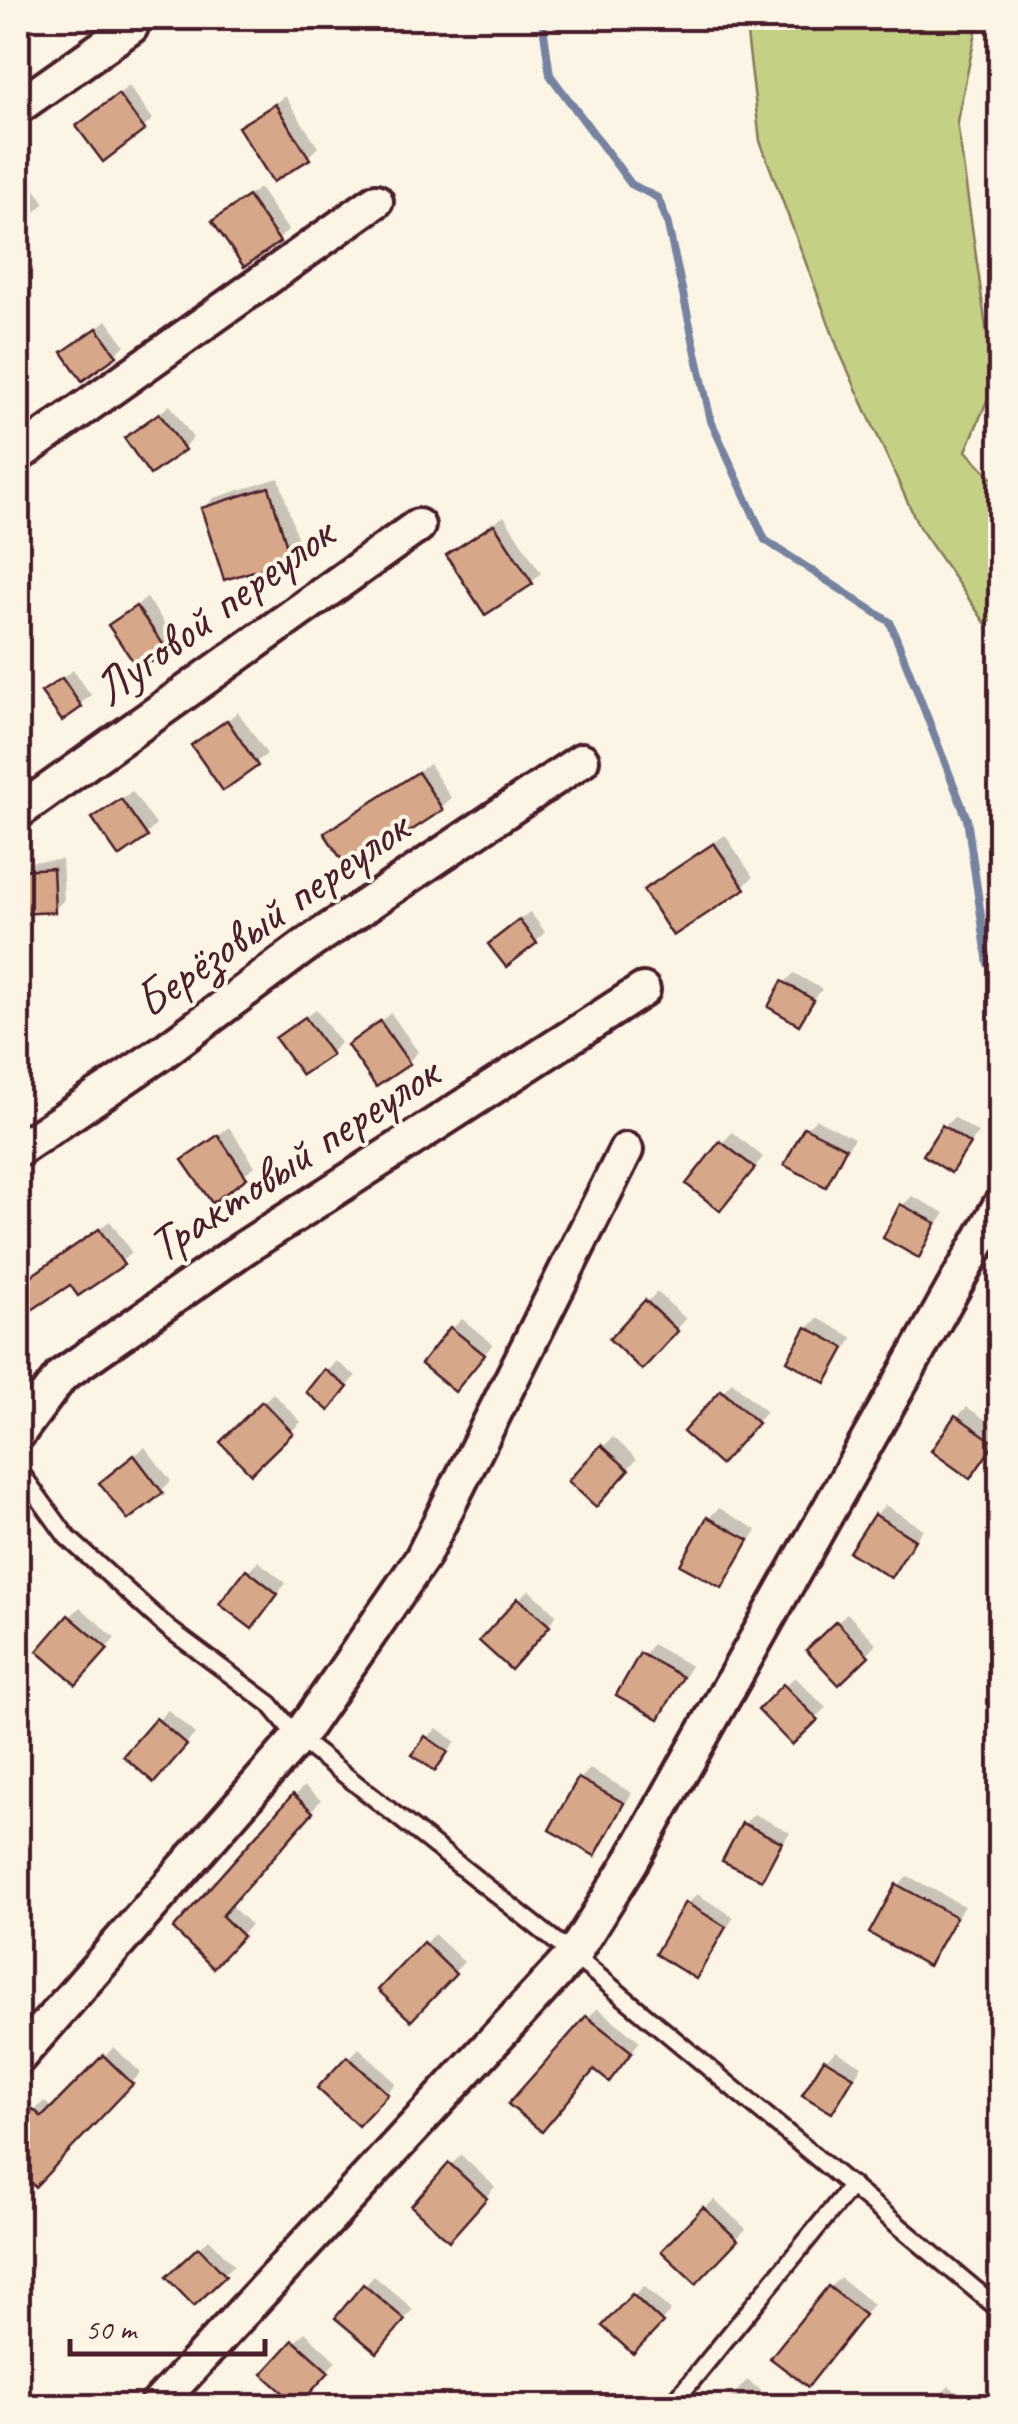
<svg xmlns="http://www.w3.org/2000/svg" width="1018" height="2424" font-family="Caveat,sans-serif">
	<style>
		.green { fill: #c4d084; stroke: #877858; stroke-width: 2.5 }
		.shadow { fill: #0003 }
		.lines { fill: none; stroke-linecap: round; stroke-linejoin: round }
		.stream { stroke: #7483a0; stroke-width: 8 }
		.building { fill: #d7a789; stroke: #4a1f2b; stroke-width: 2.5 }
		.lane-casing { stroke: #4a1f2b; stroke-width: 22 }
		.street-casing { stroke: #4a1f2b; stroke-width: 40 }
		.lane { stroke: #fcf5e5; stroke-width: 15 }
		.street { stroke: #fcf5e5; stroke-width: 32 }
		.labels { text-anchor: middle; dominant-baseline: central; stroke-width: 8; stroke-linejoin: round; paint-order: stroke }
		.street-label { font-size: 50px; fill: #4a1f2b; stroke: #fcf5e5 }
	</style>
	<rect width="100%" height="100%" fill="#fcf5e5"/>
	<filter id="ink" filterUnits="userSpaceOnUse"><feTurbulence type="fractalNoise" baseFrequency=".01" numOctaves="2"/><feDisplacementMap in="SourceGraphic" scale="20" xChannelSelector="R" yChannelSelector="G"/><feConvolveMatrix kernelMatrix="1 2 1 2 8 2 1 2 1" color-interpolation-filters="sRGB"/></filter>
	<g filter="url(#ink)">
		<polygon class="green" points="745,18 979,18 957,121 994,384 966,451 1000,486 1000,615 986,624 919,527 839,351 760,141"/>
		<g class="shadow">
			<polygon points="129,86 153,119 143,128 89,117"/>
			<polygon points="285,96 318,147 308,157 241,128"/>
			<polygon points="18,167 45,203 18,227"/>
			<polygon points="259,188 288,230 278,240 226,212"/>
			<polygon points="107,320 125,345 115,355 65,352"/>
			<polygon points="18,346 35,371 18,386"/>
			<polygon points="170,405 193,438 183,448 127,438"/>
			<polygon points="279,478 300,547 290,557 204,508 214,498"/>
			<polygon points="504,516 541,573 531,583 449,555"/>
			<polygon points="147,598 176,640 166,650 111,625"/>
			<polygon points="73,670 91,695 63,718 45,692"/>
			<polygon points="238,712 267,754 223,787 194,745"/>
			<polygon points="429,764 451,798 441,808 328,834"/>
			<polygon points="132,791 156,825 146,835 96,819"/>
			<polygon points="725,835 753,877 743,887 646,890"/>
			<polygon points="62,860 64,900 54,910 18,912 18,862"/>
			<polygon points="530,912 545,932 535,942 501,934"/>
			<polygon points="794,973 822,989 798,1022 784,983"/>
			<polygon points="316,1009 340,1043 330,1053 279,1038"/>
			<polygon points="391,1013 418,1052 408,1062 350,1045"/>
			<polygon points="954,1117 978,1133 951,1170 944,1127"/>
			<polygon points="816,1119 854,1138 825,1184 806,1128"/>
			<polygon points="229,1127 255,1166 212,1199 185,1160"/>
			<polygon points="732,1132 763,1157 730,1198 689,1184"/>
			<polygon points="912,1196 945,1213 918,1255 902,1206"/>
			<polygon points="110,1221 132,1253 79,1293 71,1282 18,1316 18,1262 24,1257 34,1273"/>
			<polygon points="657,1292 686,1319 642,1366 612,1338"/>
			<polygon points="818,1318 853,1338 825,1380 808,1328"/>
			<polygon points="462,1319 493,1344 465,1379 452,1329"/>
			<polygon points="336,1361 356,1376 338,1398 309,1392"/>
			<polygon points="732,1382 766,1412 730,1452 686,1431"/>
			<polygon points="273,1393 301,1422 251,1470 223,1442"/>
			<polygon points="967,1407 1000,1430 979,1465 957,1417"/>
			<polygon points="613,1437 637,1459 606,1493 603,1447"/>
			<polygon points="145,1447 171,1481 161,1491 112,1473"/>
			<polygon points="885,1505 923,1529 891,1575 876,1515"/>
			<polygon points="719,1508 757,1530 722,1585 709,1518"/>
			<polygon points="258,1561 286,1583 261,1616 248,1571"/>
			<polygon points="529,1590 557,1615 520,1657 519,1599"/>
			<polygon points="80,1607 115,1638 86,1672 70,1617"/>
			<polygon points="847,1613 877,1644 839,1681 809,1650"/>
			<polygon points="652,1644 691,1666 659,1716 620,1694"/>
			<polygon points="795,1677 826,1708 792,1741 761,1710"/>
			<polygon points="168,1710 195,1734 164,1769 127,1755"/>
			<polygon points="437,1728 456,1742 435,1768 427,1738"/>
			<polygon points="590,1769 632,1793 595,1853 580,1779"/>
			<polygon points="304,1786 321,1800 230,1905 251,1925 213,1964 176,1929"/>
			<polygon points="754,1814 790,1832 761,1877 744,1824"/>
			<polygon points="908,1876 964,1906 928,1963 898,1886"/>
			<polygon points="697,1894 734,1917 696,1976 687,1904"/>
			<polygon points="434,1934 464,1962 411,2018 382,1990"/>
			<polygon points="597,2008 640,2041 619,2068 595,2067 588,2018"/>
			<polygon points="114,2047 141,2073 34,2184 18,2168 18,2128 44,2101 53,2109"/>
			<polygon points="359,2048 396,2083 358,2123 321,2088"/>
			<polygon points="836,2051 862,2066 832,2110 826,2060"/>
			<polygon points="461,2155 495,2187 458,2228 451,2165"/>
			<polygon points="714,2199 746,2229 696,2281 665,2251"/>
			<polygon points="209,2239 234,2265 194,2302 170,2277"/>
			<polygon points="374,2276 413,2309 387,2340 365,2286"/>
			<polygon points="840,2278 873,2304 817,2374 830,2287"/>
			<polygon points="644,2286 671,2311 633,2351 606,2326"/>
			<polygon points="305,2332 336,2361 308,2393 295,2342"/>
			<polygon points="747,2380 780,2406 724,2406"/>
			<polygon points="949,2386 974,2406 931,2406"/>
		</g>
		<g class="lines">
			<polyline class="stream" points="542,18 550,75 631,184 658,198 667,221 711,421 765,540 890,622 967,819 988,964 1000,967"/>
		</g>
		<g class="building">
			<polygon points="118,94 145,130 103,162 76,126"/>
			<polygon points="275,104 310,159 273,182 238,127"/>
			<polygon points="248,196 280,242 244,267 212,221"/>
			<polygon points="97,328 117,356 82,381 62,352"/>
			<polygon points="159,413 185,450 150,475 124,438"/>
			<polygon points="269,487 291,560 224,580 201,508"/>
			<polygon points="494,524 533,584 485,615 446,555"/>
			<polygon points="136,606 168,651 139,670 108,625"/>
			<polygon points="62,678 82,707 62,721 41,692"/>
			<polygon points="227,720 258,766 223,791 191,745"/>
			<polygon points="418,772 443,810 349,871 324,833"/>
			<polygon points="121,799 148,837 119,857 92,818"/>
			<polygon points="714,843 745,889 673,936 643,890"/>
			<polygon points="53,868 55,912 18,914 18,870"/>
			<polygon points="519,920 537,943 506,967 488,944"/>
			<polygon points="782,981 814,1000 799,1025 768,1007"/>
			<polygon points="305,1017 332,1055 302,1075 275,1038"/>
			<polygon points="380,1021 410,1064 376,1087 347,1045"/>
			<polygon points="942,1125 970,1144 951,1173 923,1155"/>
			<polygon points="804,1127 846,1148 826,1187 784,1165"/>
			<polygon points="218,1135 247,1178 212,1203 182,1160"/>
			<polygon points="720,1141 755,1168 720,1211 686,1184"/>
			<polygon points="900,1204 936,1223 919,1258 883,1238"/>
			<polygon points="99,1229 124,1265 78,1296 70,1285 18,1319 18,1285"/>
			<polygon points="645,1300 678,1331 642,1370 609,1339"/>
			<polygon points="450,1327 485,1355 455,1392 421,1364"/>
			<polygon points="806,1327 845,1348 826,1383 787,1361"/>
			<polygon points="324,1369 348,1387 329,1411 306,1392"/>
			<polygon points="721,1390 758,1423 720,1465 683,1432"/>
			<polygon points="262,1401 293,1433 251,1474 220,1442"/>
			<polygon points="955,1415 995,1443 970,1479 931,1451"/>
			<polygon points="601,1445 629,1470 596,1507 568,1481"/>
			<polygon points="134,1455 163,1493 128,1520 99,1483"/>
			<polygon points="874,1514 915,1540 891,1578 849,1552"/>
			<polygon points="707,1517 749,1540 722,1588 680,1565"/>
			<polygon points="246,1569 278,1594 252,1629 219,1604"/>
			<polygon points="518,1598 550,1626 511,1670 479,1641"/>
			<polygon points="68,1615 108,1649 76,1685 37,1651"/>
			<polygon points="836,1621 869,1656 839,1685 806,1650"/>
			<polygon points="640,1653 683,1677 659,1719 616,1695"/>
			<polygon points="783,1684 818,1720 792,1745 758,1710"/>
			<polygon points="156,1718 187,1745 154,1783 123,1756"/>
			<polygon points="425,1736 448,1752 435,1771 412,1755"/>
			<polygon points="578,1778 624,1803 595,1856 549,1830"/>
			<polygon points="293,1794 313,1812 222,1916 243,1936 213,1968 173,1929"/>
			<polygon points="742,1823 782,1842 762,1880 722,1861"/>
			<polygon points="896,1884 956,1917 928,1966 869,1933"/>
			<polygon points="685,1902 726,1927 696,1979 655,1954"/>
			<polygon points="423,1942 456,1974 411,2021 378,1990"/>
			<polygon points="586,2016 632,2052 609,2082 594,2070 542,2132 508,2104"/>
			<polygon points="103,2055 133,2084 35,2187 18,2171 18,2125 33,2109 42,2117"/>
			<polygon points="347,2056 388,2094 358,2126 317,2088"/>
			<polygon points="824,2059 854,2077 832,2113 802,2095"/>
			<polygon points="449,2163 487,2198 449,2241 411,2206"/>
			<polygon points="703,2207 738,2240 696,2284 661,2251"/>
			<polygon points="198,2247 226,2276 194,2306 166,2277"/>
			<polygon points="363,2284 405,2320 377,2353 335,2318"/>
			<polygon points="828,2286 865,2315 808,2387 770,2358"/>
			<polygon points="632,2294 663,2323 633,2354 602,2326"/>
			<polygon points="293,2340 329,2372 298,2406 262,2374"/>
		</g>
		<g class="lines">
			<g class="lane-casing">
				<g id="lane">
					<polyline points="18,1469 67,1537 169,1629 270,1704 298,1738 573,1955 1000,2310"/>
					<polyline points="671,2406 852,2185"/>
				</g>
			</g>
			<g class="street-casing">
				<g id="street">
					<polyline points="18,107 131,27"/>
					<polyline points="18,455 376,201"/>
					<polyline points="18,812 418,526"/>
					<polyline points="18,1150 163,1052 305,946 582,760"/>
					<polyline points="18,1434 61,1376 244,1248 643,990"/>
					<polyline points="18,2058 298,1738 422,1558 626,1150"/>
					<polyline points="156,2406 573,1955 631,1862 1000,1205"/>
				</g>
			</g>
			<use href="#lane" class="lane"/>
			<use href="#street" class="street"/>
		</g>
	</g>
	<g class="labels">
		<g class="street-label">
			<text transform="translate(213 611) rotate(-36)">Луговой переулок</text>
			<text transform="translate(271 914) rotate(-35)">Берёзовый переулок</text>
			<text transform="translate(293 1159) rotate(-33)">Трактовый переулок</text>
		</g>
	</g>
	<rect width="1018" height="2424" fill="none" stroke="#fcf5e5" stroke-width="60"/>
	<rect x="30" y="30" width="958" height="2364" fill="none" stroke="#4a1f2b" stroke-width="4" filter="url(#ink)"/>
	<path d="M70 2339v15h195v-15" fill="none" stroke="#4a1f2b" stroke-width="5"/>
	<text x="85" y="2339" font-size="30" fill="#4a1f2b" stroke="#fcf5e5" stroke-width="8" paint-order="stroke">50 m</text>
</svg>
